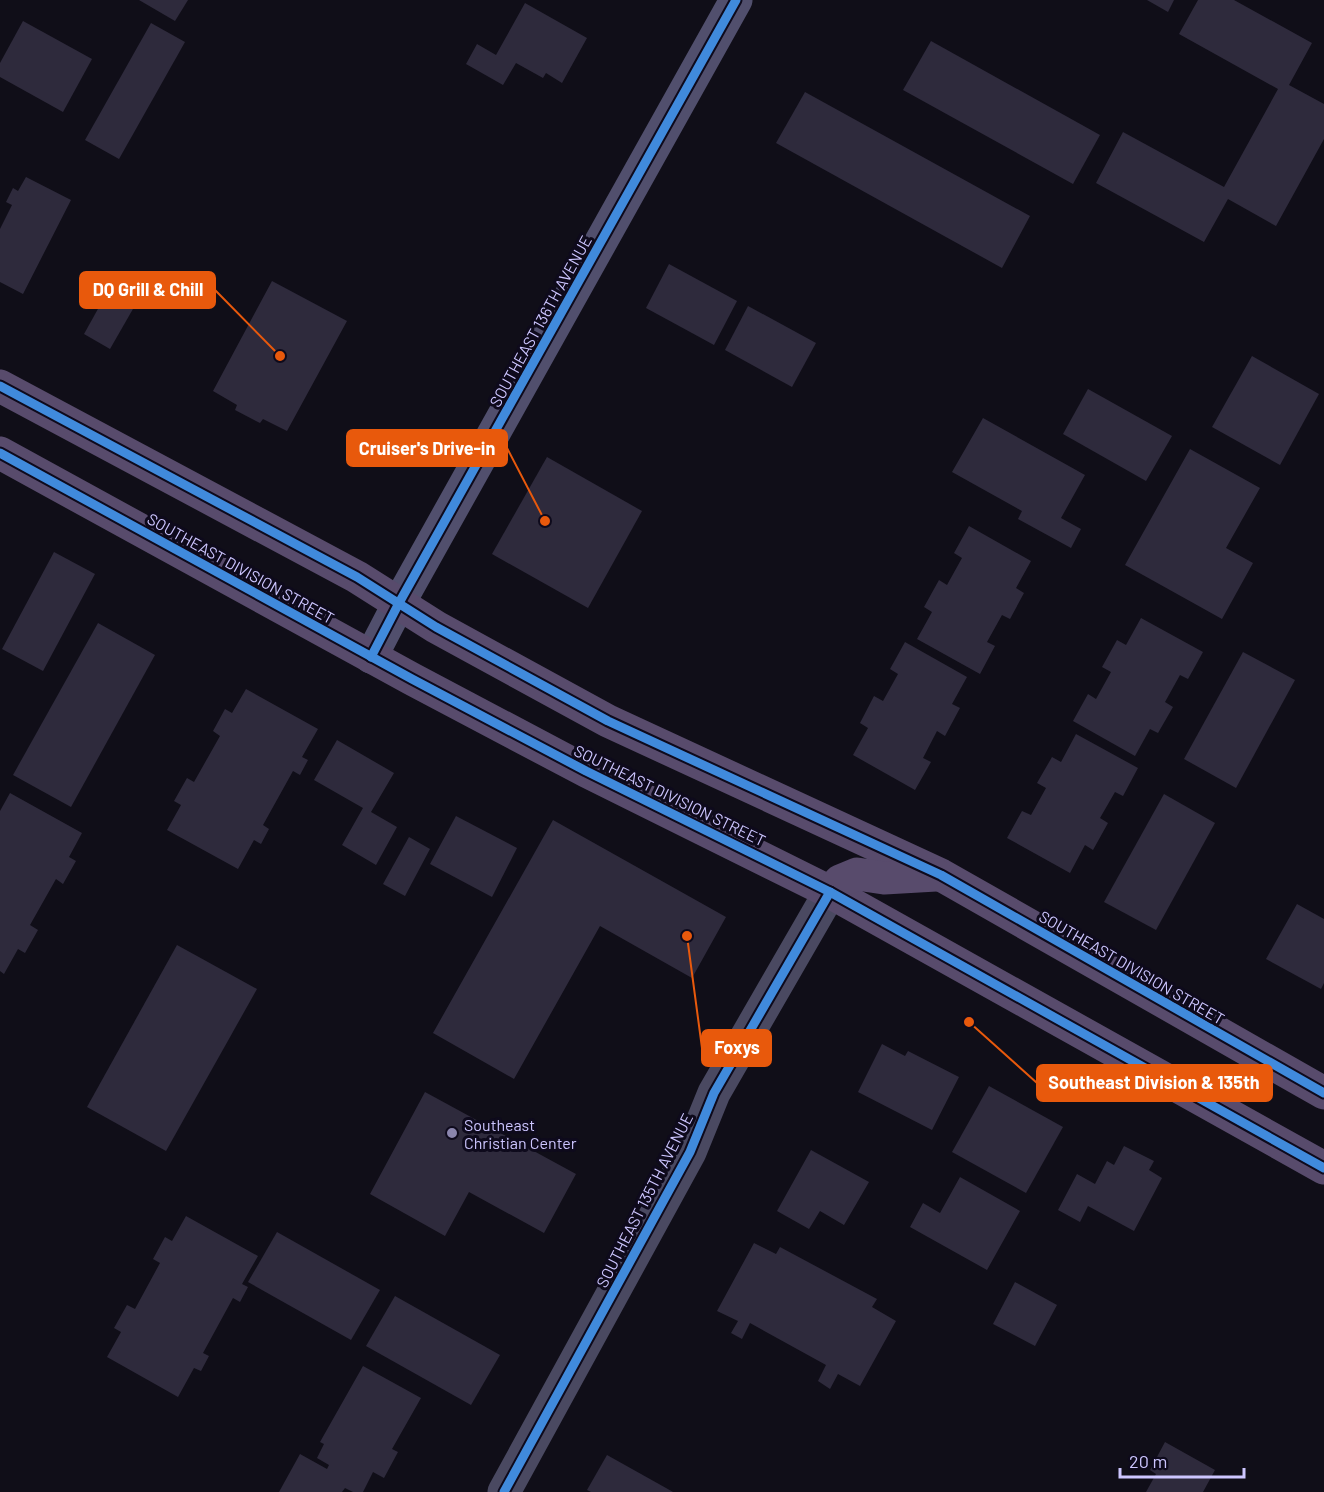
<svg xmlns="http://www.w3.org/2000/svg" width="1324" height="1492" font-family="Barlow,sans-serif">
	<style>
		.building { fill: #2e2a3c }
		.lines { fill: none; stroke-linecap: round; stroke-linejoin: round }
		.street { stroke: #4a4961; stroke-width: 33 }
		.secondary { stroke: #514f6d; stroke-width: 33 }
		.primary { stroke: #584b6c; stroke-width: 33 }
		.cycleway-casing { stroke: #0e0a1c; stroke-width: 13 }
		.cycleway { stroke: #408adc; stroke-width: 9 }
		.poi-dot { fill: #8b86ae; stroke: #0e0a1c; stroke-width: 2 }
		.labels { text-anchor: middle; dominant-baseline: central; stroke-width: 6; stroke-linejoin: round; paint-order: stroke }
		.street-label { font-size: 16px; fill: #cdc6ff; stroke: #0e0a1c }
		.poi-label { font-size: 16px; fill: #cdc6ff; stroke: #0e0a1c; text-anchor: start }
		.leader { fill: none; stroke: #e8590c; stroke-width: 2 }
		.callout-dot { fill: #e8590c; stroke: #0e0a1c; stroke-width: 2 }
		.callout { fill: #e8590c; stroke: #e8590c; stroke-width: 2 }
		.callout-label { font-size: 18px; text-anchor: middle; font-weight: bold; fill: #fff }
	</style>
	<rect width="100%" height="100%" fill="#100e18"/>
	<g class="building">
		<polygon points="139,0 188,0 175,21"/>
		<polygon points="1147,0 1174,0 1168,12"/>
		<polygon points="1198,0 1234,0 1312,43 1289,85 1324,104 1324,139 1276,226 1228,199 1204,242 1096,183 1123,132 1224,187 1278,89 1179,34"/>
		<polygon points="525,3 587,38 562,83 546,73 543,78 516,63 503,85 466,64 477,44 496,55"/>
		<polygon points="23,21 92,59 63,112 0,77 0,63"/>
		<polygon points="151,23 185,42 119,159 85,140"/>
		<polygon points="931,41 1100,135 1073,184 903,90"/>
		<polygon points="805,92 1030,216 1002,268 776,143"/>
		<polygon points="26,177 71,200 23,294 0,282 0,229 12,205 6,202 13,188 18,191"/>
		<polygon points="669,264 737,301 714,345 646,308"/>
		<polygon points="118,273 145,288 110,349 84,334"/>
		<polygon points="272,281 347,321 287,431 263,419 260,423 235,410 237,405 213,391"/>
		<polygon points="748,306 816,343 792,387 725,350"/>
		<polygon points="1252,356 1319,394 1280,465 1212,427"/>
		<polygon points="1088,389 1172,436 1146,481 1063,434"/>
		<polygon points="983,418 1085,475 1061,518 1081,529 1071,548 1018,519 1022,511 952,472"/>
		<polygon points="1190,449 1260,488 1226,548 1253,563 1222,619 1125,565"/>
		<polygon points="547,457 642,511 588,608 492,554"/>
		<polygon points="969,526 1031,561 1016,588 1024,593 1010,619 1002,615 987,642 995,646 980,674 917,639 932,612 924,607 939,580 947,585 962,558 954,553"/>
		<polygon points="54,552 95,574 43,671 2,649"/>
		<polygon points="1141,618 1203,652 1188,679 1180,675 1165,702 1173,707 1158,733 1150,729 1135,756 1073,721 1088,694 1096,699 1111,672 1102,667 1117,640 1126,645"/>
		<polygon points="98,623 155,655 71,807 13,775"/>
		<polygon points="905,642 967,677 952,704 960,708 945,736 937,731 923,758 931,762 915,790 853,755 868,728 860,723 874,696 883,701 898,674 890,669"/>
		<polygon points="1243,652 1295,680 1236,788 1184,759"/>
		<polygon points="246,689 318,729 302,757 308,760 300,775 293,771 263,825 269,829 261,844 254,840 238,869 167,830 181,805 174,801 187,778 194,782 220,736 213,731 225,709 232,713"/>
		<polygon points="1076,734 1138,768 1123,796 1115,792 1100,818 1108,823 1093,850 1085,845 1070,873 1007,838 1022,811 1031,815 1046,788 1037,783 1052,757 1061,762"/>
		<polygon points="337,740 394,773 371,812 397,827 376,865 342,845 363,808 314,780"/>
		<polygon points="10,793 82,833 69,857 76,861 63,884 56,879 30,925 38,930 25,953 18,949 4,974 0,971 0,811"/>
		<polygon points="1164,794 1215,823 1156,930 1104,902"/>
		<polygon points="456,816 517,848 492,897 430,864"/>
		<polygon points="553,820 726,917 692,978 600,926 514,1079 433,1033"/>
		<polygon points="409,837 430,849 405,896 383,884"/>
		<polygon points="1297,904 1324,919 1324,983 1321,989 1266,959"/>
		<polygon points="177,945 257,989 166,1151 87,1107"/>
		<polygon points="882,1044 905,1056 908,1051 959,1077 932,1130 858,1092"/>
		<polygon points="989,1086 1063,1127 1026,1193 952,1152"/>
		<polygon points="425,1092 576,1174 544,1233 469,1192 445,1236 370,1194"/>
		<polygon points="1124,1146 1154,1161 1149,1170 1162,1178 1134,1231 1088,1206 1080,1222 1058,1210 1077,1174 1095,1184 1107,1161 1114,1165"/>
		<polygon points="811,1150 869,1182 844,1225 820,1211 809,1229 777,1211"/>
		<polygon points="960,1177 1020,1211 987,1270 910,1227 923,1203 940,1213"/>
		<polygon points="186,1216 258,1256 242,1284 248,1287 240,1302 233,1298 203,1353 209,1356 201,1371 194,1368 178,1397 107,1357 121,1332 114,1328 127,1305 135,1309 160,1263 153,1259 165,1237 172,1241"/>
		<polygon points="277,1232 380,1290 351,1340 248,1282"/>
		<polygon points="754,1243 776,1254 780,1247 877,1299 872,1307 896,1321 860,1386 838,1374 830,1389 818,1381 826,1365 750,1323 742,1339 731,1333 738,1321 717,1311"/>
		<polygon points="1015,1282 1057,1305 1035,1346 993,1324"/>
		<polygon points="395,1296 500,1355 471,1405 366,1346"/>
		<polygon points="363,1366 421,1398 392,1449 398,1452 384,1478 373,1472 363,1492 353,1492 345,1488 342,1492 279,1492 300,1454 327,1469 329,1465 317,1458 324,1444 320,1442"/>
		<polygon points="1165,1442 1215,1470 1203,1492 1146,1492 1156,1474 1150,1470"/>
		<polygon points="607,1455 666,1488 673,1492 591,1492 587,1490"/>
	</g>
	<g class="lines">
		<polyline class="street" points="504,1492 690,1152 714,1093 830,892"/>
		<polyline class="secondary" points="371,657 399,603 736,0"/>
		<g class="primary">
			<polyline points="0,386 357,577 436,627 608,721 941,875 1324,1093"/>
			<polyline points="0,453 412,679 586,771 830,892 1324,1168"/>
			<polyline points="830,892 840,881 857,874 884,878 936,875"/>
		</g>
		<g class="cycleway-casing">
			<g id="cycleway">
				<polyline points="0,386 357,577 436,627 608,721 941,875 1324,1093"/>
				<polyline points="0,453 412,679 586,771 830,892 1324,1168"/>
				<polyline points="371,657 399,603 736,0"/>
				<polyline points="504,1492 690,1152 714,1093 830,892"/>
			</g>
		</g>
		<use href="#cycleway" class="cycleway"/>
	</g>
	<circle class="poi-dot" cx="452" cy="1133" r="6"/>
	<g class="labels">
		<g class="street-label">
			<text transform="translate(540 321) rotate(-61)">SOUTHEAST 136TH AVENUE</text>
			<text transform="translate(241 568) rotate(29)">SOUTHEAST DIVISION STREET</text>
			<text transform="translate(670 795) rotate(26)">SOUTHEAST DIVISION STREET</text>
			<text transform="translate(1132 967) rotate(30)">SOUTHEAST DIVISION STREET</text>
			<text transform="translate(644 1200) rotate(-63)">SOUTHEAST 135TH AVENUE</text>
		</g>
		<g class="poi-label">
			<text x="464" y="1124">Southeast<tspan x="464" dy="18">Christian Center</tspan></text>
		</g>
	</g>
	<path class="leader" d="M280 356L215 290M545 521L507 448M687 936L702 1048M969 1022L1037 1083"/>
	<g class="callout-dot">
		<circle cx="280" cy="356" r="6"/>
		<circle cx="545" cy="521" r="6"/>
		<circle cx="687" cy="936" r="6"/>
		<circle cx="969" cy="1022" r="6"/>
	</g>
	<g class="callout">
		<rect x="80" y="272" width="135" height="36" rx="6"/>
		<rect x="347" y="430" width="160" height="36" rx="6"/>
		<rect x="702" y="1030" width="69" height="36" rx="6"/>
		<rect x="1037" y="1065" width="235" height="36" rx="6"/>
	</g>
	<g class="callout-label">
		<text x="148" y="296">DQ Grill &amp; Chill</text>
		<text x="427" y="455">Cruiser's Drive-in</text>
		<text x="737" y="1054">Foxys</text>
		<text x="1154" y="1089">Southeast Division &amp; 135th</text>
	</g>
	<path d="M1120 1468v9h124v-9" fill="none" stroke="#cdc6ff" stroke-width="3"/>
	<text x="1129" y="1468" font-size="18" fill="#cdc6ff" stroke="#0e0a1c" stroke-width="4.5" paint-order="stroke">20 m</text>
</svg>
